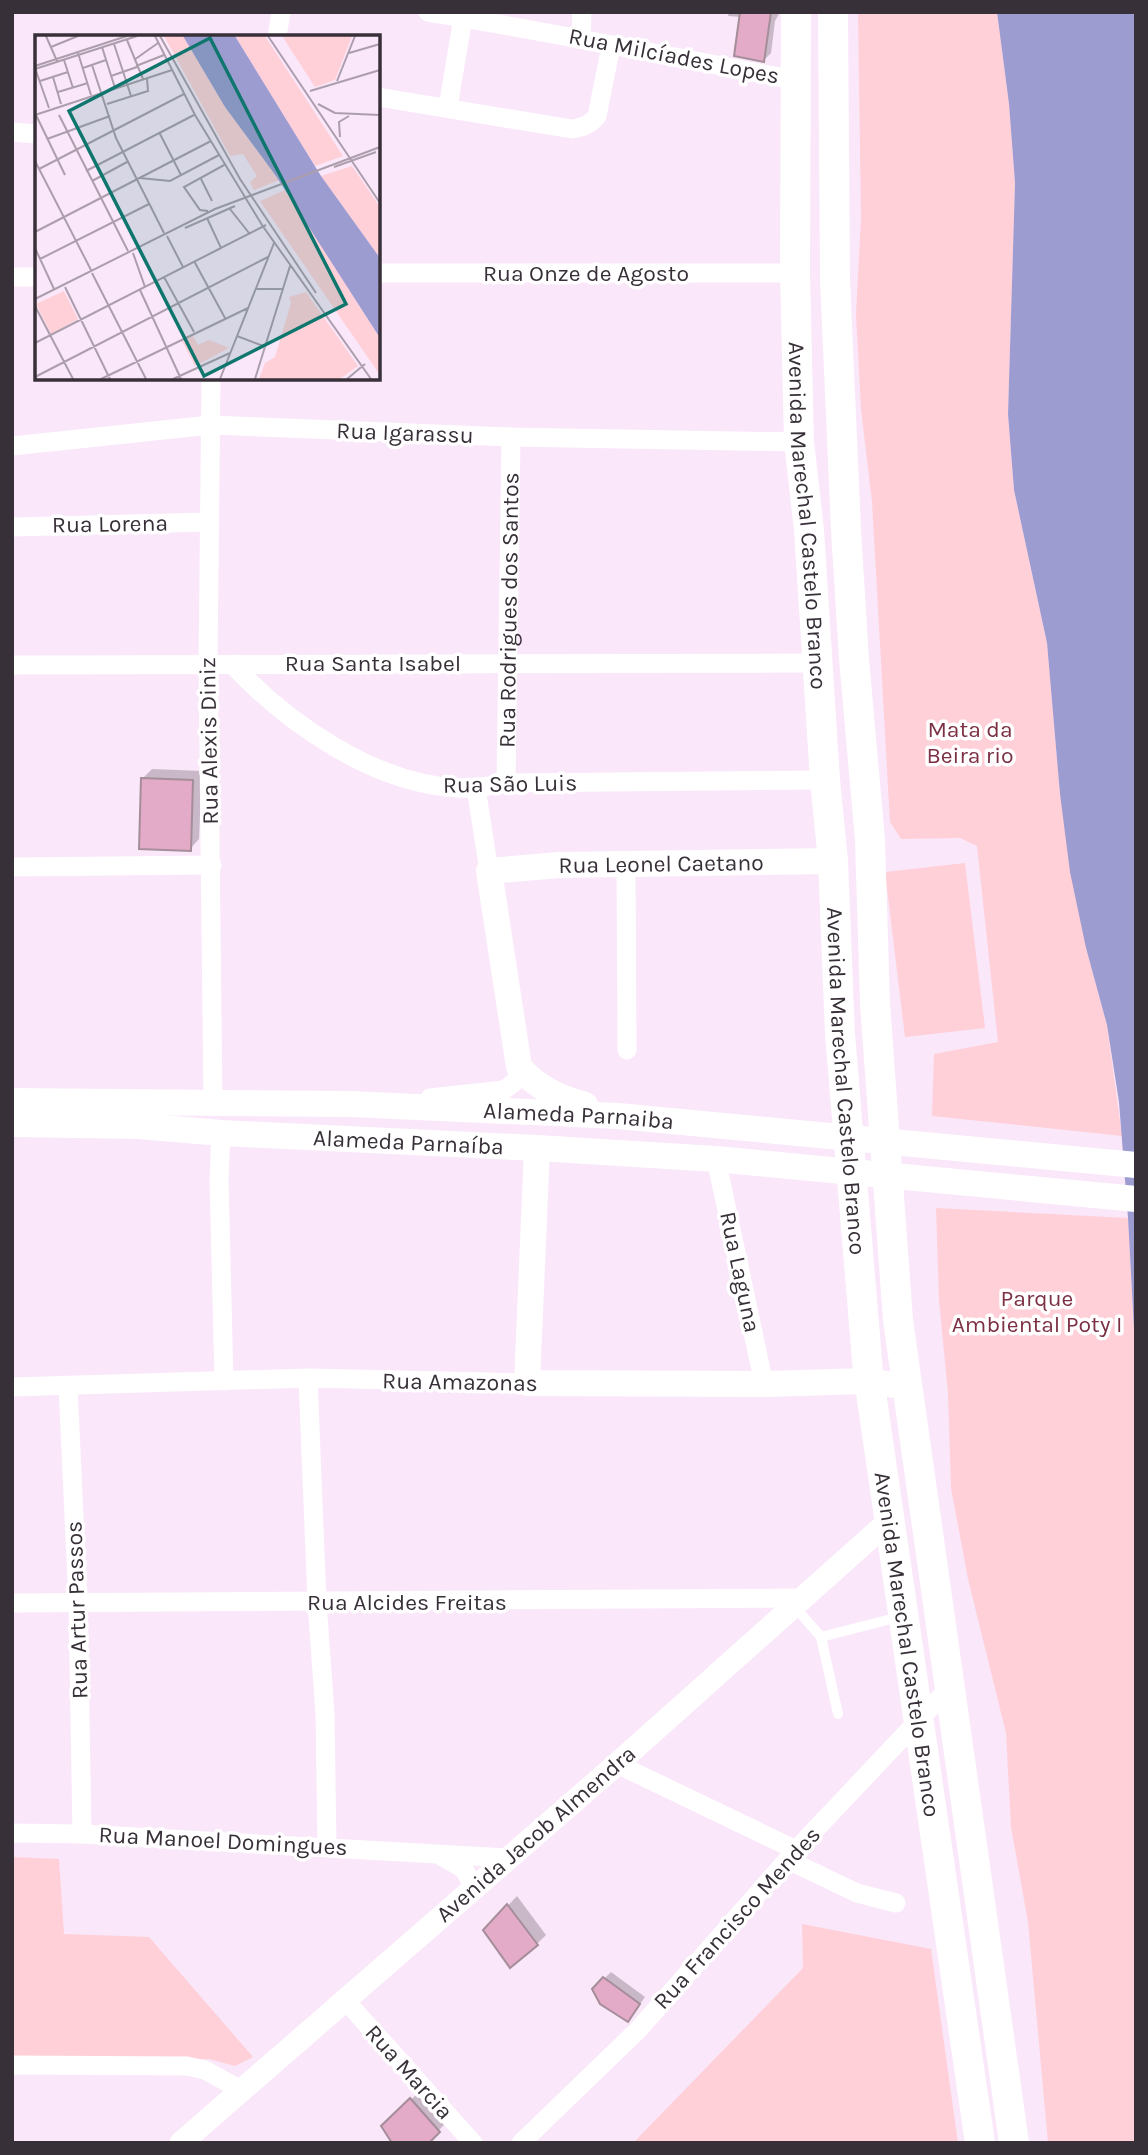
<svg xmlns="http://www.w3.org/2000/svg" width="1148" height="2155" font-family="Karla,sans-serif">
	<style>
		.green { fill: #ffd0d8 }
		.water { fill: #9d9cd1 }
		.shadow { fill: #0003 }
		.building { fill: #e3abc8; stroke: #a58d99; stroke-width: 2 }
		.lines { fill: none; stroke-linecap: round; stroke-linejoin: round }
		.service { stroke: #fff; stroke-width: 10 }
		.minor { stroke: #fff; stroke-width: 19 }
		.tertiary { stroke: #fff; stroke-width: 23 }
		.secondary { stroke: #fff; stroke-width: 26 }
		.primary { stroke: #fff; stroke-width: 30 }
		.labels { text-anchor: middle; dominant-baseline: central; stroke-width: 7; stroke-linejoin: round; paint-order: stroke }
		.street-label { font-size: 23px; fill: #383038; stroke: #fff }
		.park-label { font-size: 23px; fill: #7b3043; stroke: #fff }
		.inset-road { fill: none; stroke: #ac9eac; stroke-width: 2 }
		.view { fill: #0f766e; fill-opacity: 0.15; stroke: #0f766e; stroke-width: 3.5 }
		.inset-edge { fill: none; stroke: #383038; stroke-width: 3.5 }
	</style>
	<rect width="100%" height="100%" fill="#fae7fa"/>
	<g class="green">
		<polygon points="858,12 997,12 1009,104 1015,183 1008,414 1014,490 1047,643 1060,794 1086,948 1107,1025 1122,1136 932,1116 934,1054 998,1042 977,846 960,838 901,839 890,822 872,502 861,409 856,314 861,219"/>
		<polygon points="965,863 985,1028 905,1037 885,872"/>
		<polygon points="936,1208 1128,1218 1136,1367 1136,2143 1048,2143 1028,1922 1011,1827 1006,1733 968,1579 951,1488 948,1393 939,1300"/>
		<polygon points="12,1857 59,1859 64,1934 149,1937 253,2057 235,2066 209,2059 12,2059"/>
		<polygon points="802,1924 931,1949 958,2143 633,2143 803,1968"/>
	</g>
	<polygon class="water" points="997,12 1136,12 1136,1367 1128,1218 1119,1102 1107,1025 1086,948 1070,872 1060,794 1047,643 1014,490 1008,414 1015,183 1009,104"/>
	<g class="shadow">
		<polygon points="729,12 780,12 775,21 771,53 764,60 741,17 728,16"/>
		<polygon points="152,769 202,771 199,839 190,849 142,779"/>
		<polygon points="517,1896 546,1935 537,1944 485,1930"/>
		<polygon points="611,1972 645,1997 633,2014 594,1989"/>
		<polygon points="417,2094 444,2125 426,2143 383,2126"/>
	</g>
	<g class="building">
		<polygon points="740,12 771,12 764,62 734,56"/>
		<polygon points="141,778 193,780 191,851 139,849"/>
		<polygon points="507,1904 538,1945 510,1968 483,1930"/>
		<polygon points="603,1977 640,2004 628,2022 600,2004 592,1989"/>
		<polygon points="410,2098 440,2132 429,2143 392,2143 381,2126"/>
	</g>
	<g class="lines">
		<g class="service">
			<polyline points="794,1606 821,1637 838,1714"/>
			<polyline points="821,1637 899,1617"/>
		</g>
		<g class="minor">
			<path d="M428 12C551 32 673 57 795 80"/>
			<polyline points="277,37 281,12"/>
			<polyline points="581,37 582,12"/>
			<path d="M378 97 572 129C583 127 590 125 597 116L611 46"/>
			<polyline points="448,107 464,12"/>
			<polyline points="12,132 37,134"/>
			<polyline points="378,273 795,273"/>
			<polyline points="12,277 37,277"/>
			<polyline points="211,378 208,665 213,1103"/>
			<polyline points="12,446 211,425 511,437 799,442"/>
			<polyline points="12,527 208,522"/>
			<path d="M232 664C287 723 374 784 458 788 474 789 490 786 506 783L825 780"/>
			<polyline points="12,665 818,663"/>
			<path id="s1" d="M506 783 511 437"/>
			<polyline points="476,788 489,871"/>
			<polyline points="626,863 627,1050"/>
			<polyline points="12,867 212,865"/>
			<polyline points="430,1098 504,1090 516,1081 519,1067"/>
			<polyline points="221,1133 219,1179 224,1381"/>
			<polyline points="716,1159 764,1384"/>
			<polyline points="308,1378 317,1602 325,1714 327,1847"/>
			<polyline points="68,1386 78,1602 82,1834"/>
			<polyline points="12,1387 308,1378 527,1383"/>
			<polyline points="12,1603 801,1598"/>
			<polyline points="617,1764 796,1850"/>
			<polyline points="12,1833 82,1834 508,1858"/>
			<polyline points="441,1856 464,1869 474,1888"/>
			<polyline points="788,1860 857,1893 896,1903"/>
			<polyline points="346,2001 473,2143"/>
			<polyline points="12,2065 187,2066 205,2070 241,2090"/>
			<polyline points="521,2143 638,2030 796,1850 949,1688"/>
		</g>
		<polyline class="tertiary" points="181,2143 617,1764 889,1521"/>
		<g class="secondary">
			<path id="s2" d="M12 1101 351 1104 618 1116 1136 1165"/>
			<path id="s3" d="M585 1105C558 1097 537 1088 519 1067L489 871 559 865 833 861"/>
			<path id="s4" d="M12 1124 139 1126 221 1133 537 1148 716 1159 1136 1199"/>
			<polyline points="537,1148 527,1383 764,1384 868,1381 907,1387"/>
		</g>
		<g class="primary">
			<path id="s5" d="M796 12 795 273 799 442 809 530 825 780 833 861 840 1034 868 1372 980 2143"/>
			<polyline points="833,12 835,280 846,530 854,659 870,840 875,1004 898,1320 1014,2143"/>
		</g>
	</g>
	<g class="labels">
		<g class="street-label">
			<text transform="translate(674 56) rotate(11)">Rua Milcíades Lopes</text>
			<text x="586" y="273">Rua Onze de Agosto</text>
			<text transform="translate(405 433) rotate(2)">Rua Igarassu</text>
			<text stroke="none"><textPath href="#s5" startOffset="504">Avenida Marechal Castelo Branco</textPath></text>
			<text transform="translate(110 524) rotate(-1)">Rua Lorena</text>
			<text stroke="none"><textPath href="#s1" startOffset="173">Rua Rodrigues dos Santos</textPath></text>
			<text x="373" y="663">Rua Santa Isabel</text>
			<text transform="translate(209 741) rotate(-91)">Rua Alexis Diniz</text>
			<text transform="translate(510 784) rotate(-1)">Rua São Luis</text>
			<text stroke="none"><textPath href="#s3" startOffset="448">Rua Leonel Caetano</textPath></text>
			<text stroke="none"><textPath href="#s5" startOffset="1071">Avenida Marechal Castelo Branco</textPath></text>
			<text stroke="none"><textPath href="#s2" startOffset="567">Alameda Parnaiba</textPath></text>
			<text stroke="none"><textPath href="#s4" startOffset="397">Alameda Parnaíba</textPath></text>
			<text transform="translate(740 1272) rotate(78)">Rua Laguna</text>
			<text transform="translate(460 1382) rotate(1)">Rua Amazonas</text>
			<text x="407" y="1602">Rua Alcides Freitas</text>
			<text transform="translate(77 1610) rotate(-92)">Rua Artur Passos</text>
			<text stroke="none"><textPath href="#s5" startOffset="1638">Avenida Marechal Castelo Branco</textPath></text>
			<text transform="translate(536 1834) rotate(-41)">Avenida Jacob Almendra</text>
			<text transform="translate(223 1841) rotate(3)">Rua Manoel Domingues</text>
			<text transform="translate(737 1918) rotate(-48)">Rua Francisco Mendes</text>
			<text transform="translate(409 2072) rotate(48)">Rua Marcia</text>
		</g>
		<g class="park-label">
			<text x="970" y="729">Mata da<tspan x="970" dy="26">Beira rio</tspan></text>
			<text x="1037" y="1298">Parque<tspan x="1037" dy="26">Ambiental Poty I</tspan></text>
		</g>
	</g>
	<g transform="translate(35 35)">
		<rect width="345" height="345" fill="#fae7fa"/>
		<path d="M129 1H148L190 72 244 145 219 155 215 147 222 141 208 119 195 121ZM200 1H230L308 121 280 131ZM247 1H317L300 45 280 52ZM317 131 345 172V223L286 141ZM250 155 345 303V340L225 166ZM29 256 43 284 16 299 1 269ZM271 257 323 331 305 344H224L230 328 240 322 256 268 254 262ZM158 301 163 310 174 305 194 313 160 331 147 306Z" fill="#ffd0d8"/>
		<path d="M148 1H200L286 141 345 223V303L241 141 190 72Z" fill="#9d9cd1"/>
		<path class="inset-road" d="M11 1 22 26M120 1 160 80 227 190 336 344M125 1 205 144 281 258M233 1 345 168M92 5 108 44M79 9 96 61M16 12 43 1M67 12 80 53M43 18 56 60M314 18 345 9M29 25 38 53M99 25 123 8M57 30 81 103 129 198M0 31 92 1M101 31 129 20M0 33 14 73M48 33 71 25M0 34 102 1M76 41 102 32M18 42 26 69M5 46 33 37M302 46 320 1M275 56 345 35M23 57 53 48M72 69 113 56 112 43M283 69 300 78 345 80M0 80 137 35M1 80 30 140M24 80 93 216M124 97 146 140M305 102 304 87 314 81M12 104 75 81M0 126 56 235M299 132 341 117M4 134 149 59M51 136 159 80M105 143 135 146 184 120M166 144 177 166M57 146 92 127M195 174 214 198M173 176 165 175 149 152 191 129M172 183 186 213 231 190M150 193 200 171M0 197 176 106M132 201 148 232M0 213 19 254M98 218 110 252M5 224 114 169M159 226 190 283M57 238 111 344M129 242 159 297M30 252 75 344M221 254H248M105 255 146 344M0 264 180 174 345 112M0 271 38 344M202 301 231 312M0 308 186 213M0 342 233 222M66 344 213 273M138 344 195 318M185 344 239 208M220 344 255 231M312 344 330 329"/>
		<path class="view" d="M175 3 311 269 169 341 34 76Z"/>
		<rect width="345" height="345" class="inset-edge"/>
	</g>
	<rect width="1148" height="2155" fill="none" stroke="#383038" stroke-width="28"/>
</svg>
